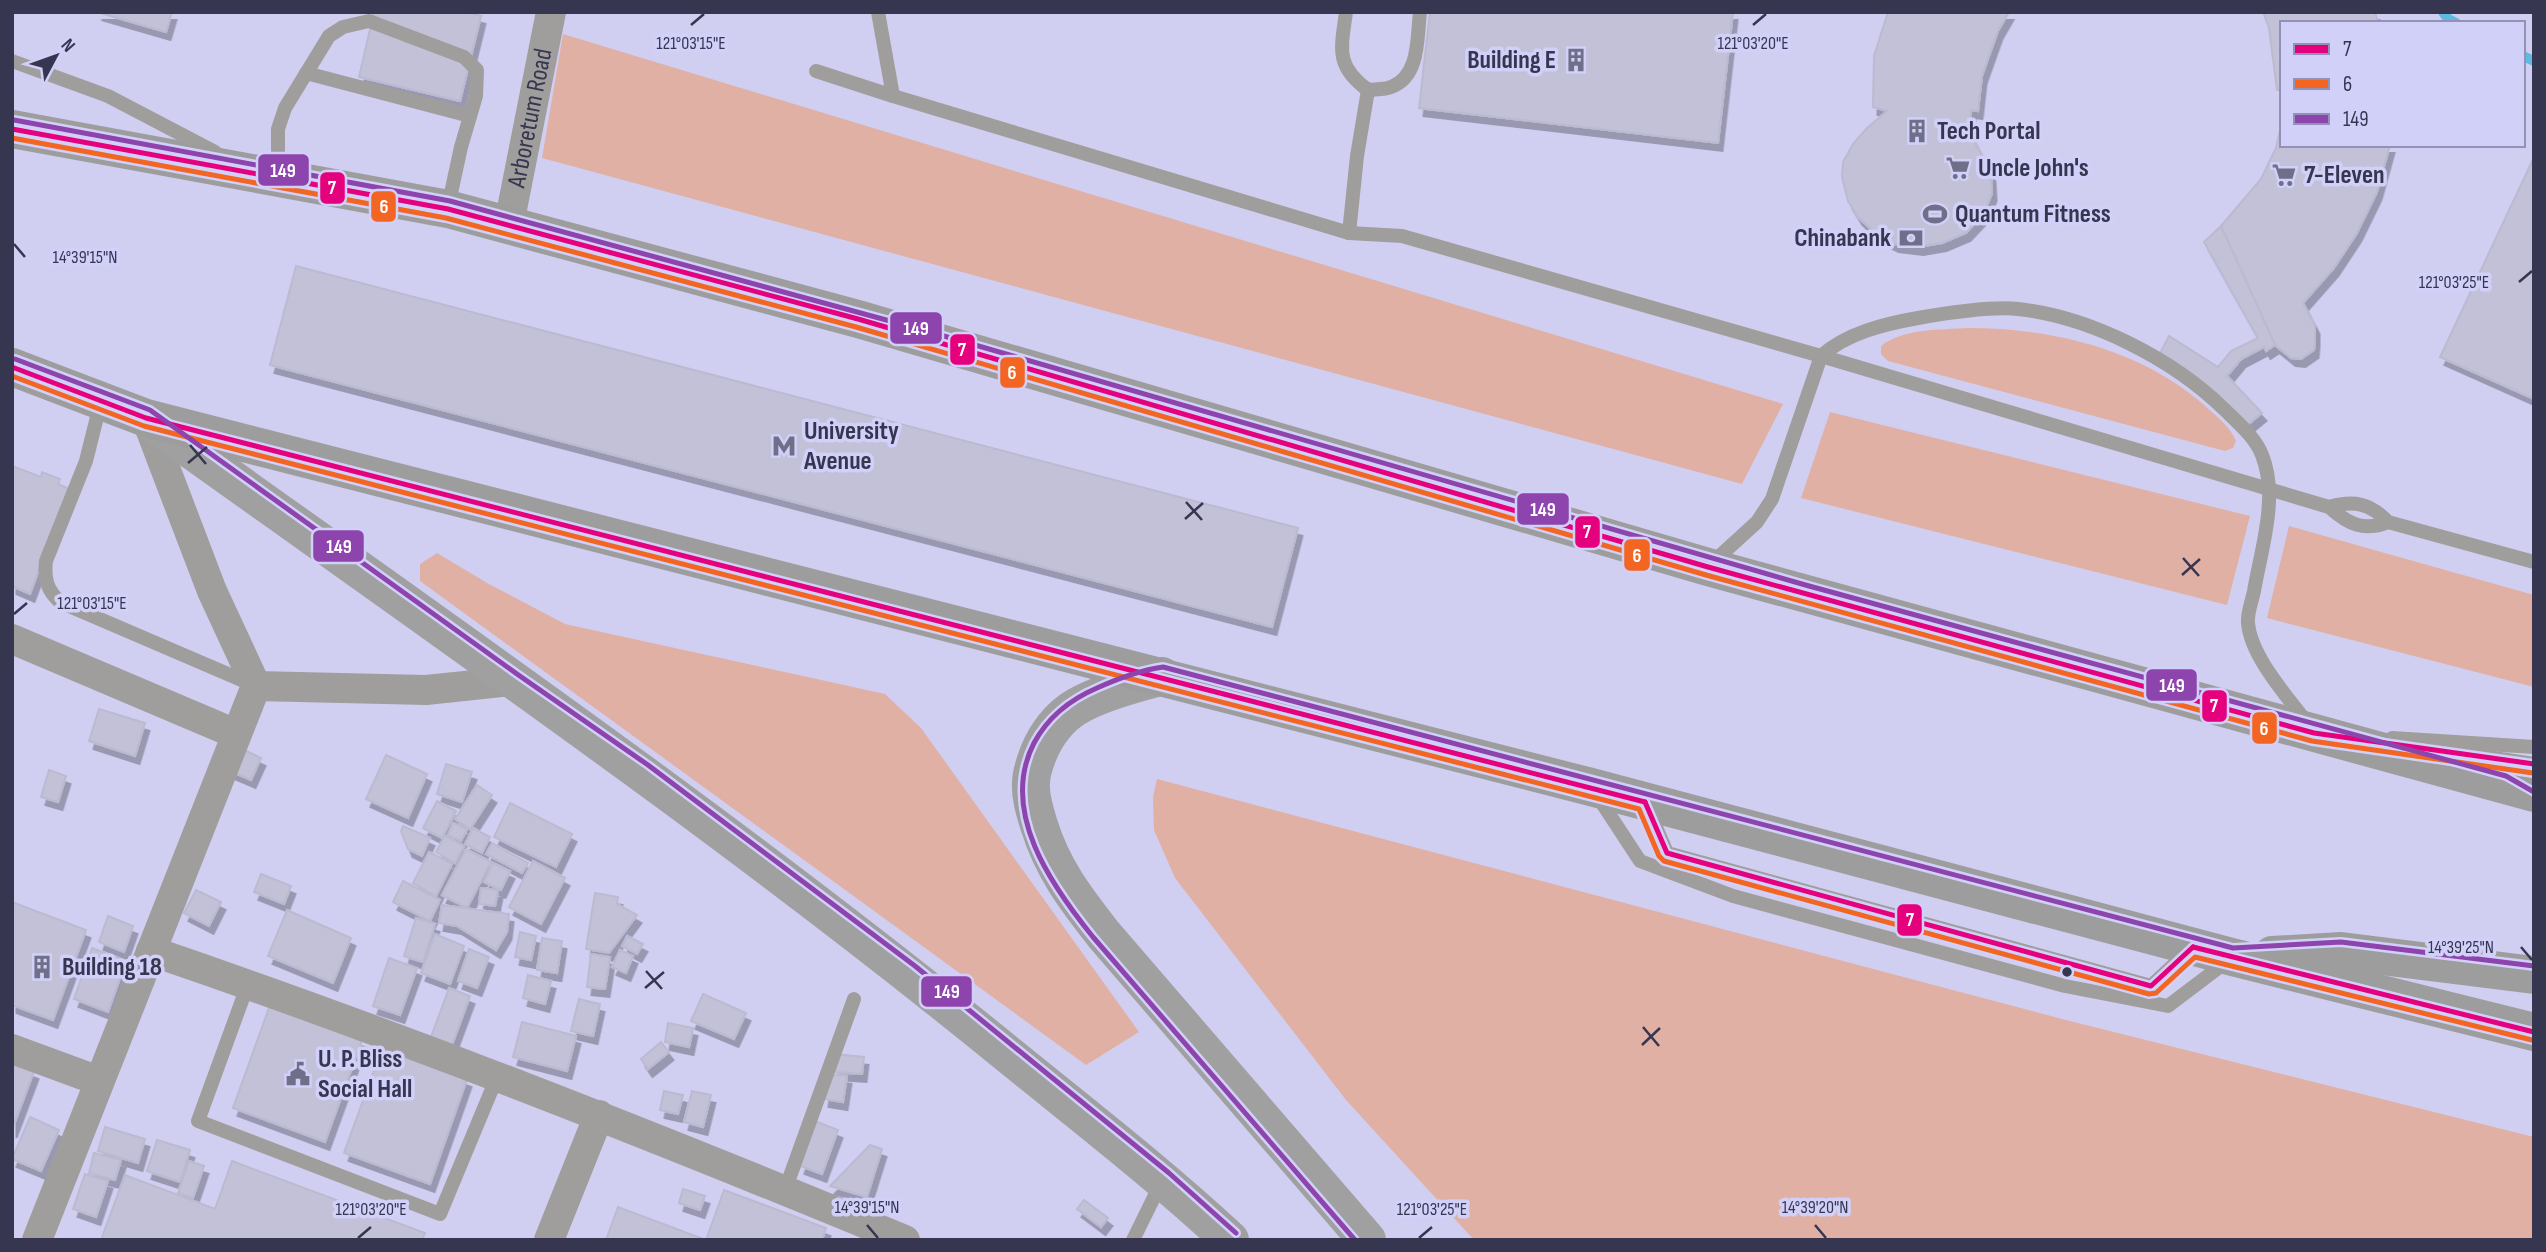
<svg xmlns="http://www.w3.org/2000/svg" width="2546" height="1252" font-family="'Sofia Sans Condensed',sans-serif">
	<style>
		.built { fill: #d0cff2; fill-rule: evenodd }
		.green { fill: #e0b0a5 }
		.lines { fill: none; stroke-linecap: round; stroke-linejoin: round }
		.stream { stroke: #60bade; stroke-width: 10 }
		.building { fill: #c2c1d8; stroke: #bbbad0; stroke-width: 2; filter: url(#shadow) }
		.service { stroke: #a09e9c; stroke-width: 14 }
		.minor { stroke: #a09e9c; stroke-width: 30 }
		.secondary { stroke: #a1a0a1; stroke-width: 38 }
		.primary { stroke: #9e9d9e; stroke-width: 38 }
		.bus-1-casing { stroke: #d1d0f9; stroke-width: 10 }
		.bus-2-casing { stroke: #d1d0f9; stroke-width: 10 }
		.bus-3-casing { stroke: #d1d0f9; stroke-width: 10 }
		.bus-1 { stroke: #e5007d; stroke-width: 5 }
		.bus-2 { stroke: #f26522; stroke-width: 5 }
		.bus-3 { stroke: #8e44ad; stroke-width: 5 }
		.ticks { fill: none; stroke: #373651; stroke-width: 2.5 }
		.bus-dot { fill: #373651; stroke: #d1d0f9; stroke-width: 2.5 }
		.labels { text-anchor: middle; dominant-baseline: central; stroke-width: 7; stroke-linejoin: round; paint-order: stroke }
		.poi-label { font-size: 26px; font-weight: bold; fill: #373651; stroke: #d1d0f9; text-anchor: start }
		.street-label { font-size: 26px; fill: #373651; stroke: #d1d0f9 }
		.ticks-label { font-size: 18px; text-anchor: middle; fill: #373651; stroke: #d1d0f9; stroke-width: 7; stroke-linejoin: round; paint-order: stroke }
		.line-badge { stroke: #d1d0f9; stroke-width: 2.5 }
		.badge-label { font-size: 19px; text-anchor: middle; font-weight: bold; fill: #fff }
	</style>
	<defs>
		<filter id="shadow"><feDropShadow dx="4.5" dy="8" stdDeviation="0" flood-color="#0004"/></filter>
	</defs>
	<rect width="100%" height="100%" fill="#dad9f0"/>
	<path class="built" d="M12 12H2534V1240H12ZM2282 23H2523V145H2282Z"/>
	<g class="green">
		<polygon points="563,34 1783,404 1742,484 542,158"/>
		<path d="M1968 328C2051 328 2140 349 2204 405 2217 417 2229 425 2236 441L2233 448 2225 451 1888 361 1881 354V346C1904 328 1941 330 1968 328Z"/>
		<polygon points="1830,412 2250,516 2227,605 1801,498"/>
		<polygon points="2289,526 2534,595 2534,687 2267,618"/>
		<polygon points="437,553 489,584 565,624 885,694 921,728 1139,1032 1086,1065 420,581 420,564"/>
		<polygon points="1157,779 2062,1019 2534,1137 2534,1240 1474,1240 1346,1100 1175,878 1154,830 1153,797"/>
	</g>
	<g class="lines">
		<g class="stream">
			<polyline points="2443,12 2448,19 2456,23"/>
			<polyline points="2523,56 2534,61"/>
		</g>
	</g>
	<g class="building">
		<polygon points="97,12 172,12 166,32"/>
		<polygon points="374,12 467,12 481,16 460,101 359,77"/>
		<polygon points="1430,12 1733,12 1718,143 1419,108"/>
		<polygon points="1888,12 2009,12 1998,31 1982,76 1978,111 1971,110 1970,133 1991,174 1992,193 1984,214 1966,233 1942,243 1919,247 1894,244 1878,236 1858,217 1848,201 1842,177 1843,162 1853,144 1866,129 1887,111 1873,107 1874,56"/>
		<polygon points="2263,12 2375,12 2378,23 2282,23 2282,90 2277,90 2269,28"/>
		<polygon points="2282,122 2282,145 2390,145 2377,192 2357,233 2334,268 2303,303 2315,326 2315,339 2314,350 2301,359 2291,358 2275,345 2221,226 2261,179 2276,148"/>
		<polygon points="2534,157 2534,399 2440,357"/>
		<polygon points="2221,226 2275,345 2266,351 2264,347 2241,359 2227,376 2262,413 2245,427 2159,355 2169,336 2218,367 2231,351 2258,338 2204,242"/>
		<polygon points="296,266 1298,528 1272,627 270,365"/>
		<polygon points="12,466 41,477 42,472 60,479 58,484 69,489 30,594 12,586"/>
		<polygon points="99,709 145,723 135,756 89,741"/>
		<polygon points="240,748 261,758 251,780 230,771"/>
		<polygon points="386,755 427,774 408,818 366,799"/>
		<polygon points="446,764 472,772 462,802 437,794"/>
		<polygon points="49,770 66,776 58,802 41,797"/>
		<polygon points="477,785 492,795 470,829 455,819"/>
		<polygon points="437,801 456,811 442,838 423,828"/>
		<polygon points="510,803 572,834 556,867 494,837"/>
		<polygon points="453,823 467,829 461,841 448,835"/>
		<polygon points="403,826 430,838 422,856 408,849 401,831"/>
		<polygon points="473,828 490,837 482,853 465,844"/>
		<polygon points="445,836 464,846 455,863 436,852"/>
		<polygon points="492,843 528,863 522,873 486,854"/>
		<polygon points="466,849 491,862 467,908 442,895"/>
		<polygon points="429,852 452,864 436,896 413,883"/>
		<polygon points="533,861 565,878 541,924 509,907"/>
		<polygon points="493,863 510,871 501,890 484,882"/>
		<polygon points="261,874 291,886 284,904 254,892"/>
		<polygon points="403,881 440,900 430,921 393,902"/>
		<polygon points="481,888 498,890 495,906 479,904"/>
		<polygon points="196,890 221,902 209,926 184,913"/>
		<polygon points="595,893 618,897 617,904 637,915 609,953 586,949"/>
		<polygon points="12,902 86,930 53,1020 12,1005"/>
		<polygon points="442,905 509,914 507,932 496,950 457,926 439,923"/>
		<polygon points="287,910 351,938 333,983 268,956"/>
		<polygon points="108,916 133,926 124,952 99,942"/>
		<polygon points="416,918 435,924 423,962 404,956"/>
		<polygon points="520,932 536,936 531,960 515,957"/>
		<polygon points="435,934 464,946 450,984 421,973"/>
		<polygon points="627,936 643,944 637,954 622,946"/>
		<polygon points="542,938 562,941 557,973 537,970"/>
		<polygon points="92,948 126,961 108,1012 74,999"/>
		<polygon points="469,949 489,957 477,988 458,981"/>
		<polygon points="620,950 633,956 626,973 612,967"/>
		<polygon points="591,954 610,957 605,989 587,987"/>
		<polygon points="389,958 417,968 400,1015 373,1006"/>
		<polygon points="528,975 551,981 545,1004 523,998"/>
		<polygon points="449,988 470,996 452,1045 431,1037"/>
		<polygon points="703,994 746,1013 734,1039 691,1021"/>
		<polygon points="579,999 600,1004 593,1036 571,1031"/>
		<polygon points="270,1005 362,1040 325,1142 233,1108"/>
		<polygon points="522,1022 576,1036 567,1071 513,1057"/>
		<polygon points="668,1023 693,1028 689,1047 665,1042"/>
		<polygon points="661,1042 669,1052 648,1069 641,1059"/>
		<polygon points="382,1048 467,1079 430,1184 344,1153"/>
		<polygon points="835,1054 864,1057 862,1074 834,1072"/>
		<polygon points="12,1063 34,1071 12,1130"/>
		<polygon points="828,1074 847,1076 843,1102 824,1099"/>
		<polygon points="664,1091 683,1095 678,1114 660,1110"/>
		<polygon points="692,1091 711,1095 703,1127 684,1122"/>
		<polygon points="30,1117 59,1130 41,1171 12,1159"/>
		<polygon points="815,1121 838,1130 822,1174 800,1166"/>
		<polygon points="105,1127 145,1139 138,1163 98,1151"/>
		<polygon points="157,1140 190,1150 180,1182 147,1171"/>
		<polygon points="870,1145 882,1149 867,1197 830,1186"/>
		<polygon points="94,1153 121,1160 115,1180 89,1173"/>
		<polygon points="189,1161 204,1166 193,1198 178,1193"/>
		<polygon points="232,1161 425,1233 422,1240 101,1240 125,1175 215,1209"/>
		<polygon points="85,1174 108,1181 96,1217 73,1209"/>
		<polygon points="683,1189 705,1196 700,1210 679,1203"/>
		<polygon points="724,1190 826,1228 822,1240 606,1240 618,1207 706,1240"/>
		<polygon points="1084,1200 1108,1218 1101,1227 1077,1209"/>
	</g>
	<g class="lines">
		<g class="service">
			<path d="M878 12 893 96 1349 233 1402 236 1821 356 2329 507C2348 524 2364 532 2388 522"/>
			<path d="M1346 12C1341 49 1335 66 1368 90 1375 89 1384 90 1391 87 1420 77 1417 37 1420 12"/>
			<polyline points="12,61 108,96 215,152"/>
			<polyline points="816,71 893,96"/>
			<polyline points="306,73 470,116"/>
			<polyline points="278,177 278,129 285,108 329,36 343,27 369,21 464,57 477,70 476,96 461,147 448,207"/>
			<polyline points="1349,233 1357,156 1368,90"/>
			<path d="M101 401 86 461 46 561C44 579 47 590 60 602L251 684"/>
			<path d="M2329 507C2354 500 2370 503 2388 522L2534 562"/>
			<path d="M1712 563 1757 522 1772 499 1821 356C1847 333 1884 324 1918 318 1947 313 1990 306 2018 309 2091 317 2173 359 2225 410 2238 423 2256 438 2262 455 2279 497 2261 550 2254 591 2252 601 2247 613 2248 623 2251 657 2287 696 2307 723"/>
			<polyline points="2392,738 2534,747"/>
			<polyline points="2446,751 2534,764"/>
			<polyline points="1598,797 1640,861 1733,896 2065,986 2168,1006 2226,962"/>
			<polyline points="1647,806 1667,853 2151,986 2191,949"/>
			<polyline points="248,984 198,1121 440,1214 497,1077"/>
			<polyline points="785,1190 854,999"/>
			<polyline points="1133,1240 1162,1181"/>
		</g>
		<g class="minor">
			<path id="s1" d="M509 224 551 12"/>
			<polyline points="12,639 236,734"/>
			<polyline points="256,686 426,690 512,681"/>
			<path d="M151 951C406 1038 656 1137 905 1240"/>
			<polyline points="12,1049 99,1081"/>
			<polyline points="37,1240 256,686 212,591 146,418"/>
			<polyline points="549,1240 599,1115"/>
		</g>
		<g class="secondary">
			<path d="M148 419C438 627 733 830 1010 1056 1084 1116 1160 1175 1230 1240"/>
			<path d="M1162 676C1133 685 1102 692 1076 707 1059 717 1046 735 1039 752 1035 762 1031 773 1031 783 1030 797 1035 812 1039 825 1053 870 1076 899 1104 935L1367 1240"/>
		</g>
		<g class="primary">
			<polyline points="12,129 448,209 858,319 1708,567 2534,793"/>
			<polyline points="12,367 146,418 1591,787 2232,957 2534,1032"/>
			<polyline points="2272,955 2341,951 2534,975"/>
		</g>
		<g class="bus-1-casing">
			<g id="bus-1">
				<polyline points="12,129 448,209 858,319 1708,567 2314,733 2534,764"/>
				<polyline points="12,367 146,418 1645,802"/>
				<polyline points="1645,802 1667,853 2151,986 2193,947"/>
				<polyline points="2193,947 2534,1032"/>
			</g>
		</g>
		<g class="bus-2-casing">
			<g id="bus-2">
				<polyline points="12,138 446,218 856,327 1706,575 2312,741 2533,773"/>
				<polyline points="12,376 144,426 1639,809 1659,856 1664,861 2149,994 2156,993 2195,957 2532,1040"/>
			</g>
		</g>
		<g class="bus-3-casing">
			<g id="bus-3">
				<polyline points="14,120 450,201 923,330 1809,586 2506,776 2534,792"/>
				<polyline points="15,359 150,410 517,674 648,765 915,966 1169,1173 1236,1233"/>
				<path d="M1355 1240 1093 937C1051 885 999 811 1034 743 1048 717 1069 700 1097 688 1117 679 1142 670 1163 667L2233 948 2341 942 2534 966"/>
			</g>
		</g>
		<use href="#bus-1" class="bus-1"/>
		<use href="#bus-2" class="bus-2"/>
		<use href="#bus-3" class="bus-3"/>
	</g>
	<path class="ticks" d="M691 25 704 14M1753 25 1766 14M14 244 25 257M2519 282 2532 271M190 445 206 464M188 463 207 447M1186 502 1202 520M1185 519 1203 503M2183 558 2199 576M2182 575 2200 559M14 614 27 603M2521 947 2532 960M646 971 662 989M645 988 664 972M1643 1027 1659 1046M1642 1045 1660 1028M867 1225 878 1238M1815 1225 1826 1238M358 1238 371 1227M1419 1238 1432 1227"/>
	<defs>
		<g id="building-bare" transform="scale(1.89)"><path d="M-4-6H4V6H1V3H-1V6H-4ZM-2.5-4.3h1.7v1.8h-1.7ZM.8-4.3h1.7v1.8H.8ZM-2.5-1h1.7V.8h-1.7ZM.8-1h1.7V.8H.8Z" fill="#706f89" stroke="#d1d0f9" stroke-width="2.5" paint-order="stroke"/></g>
		<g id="supermarket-bare" transform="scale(1.89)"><path d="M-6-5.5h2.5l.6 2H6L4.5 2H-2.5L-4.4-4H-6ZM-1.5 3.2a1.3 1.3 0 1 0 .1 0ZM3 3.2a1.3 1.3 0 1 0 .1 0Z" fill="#706f89" stroke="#d1d0f9" stroke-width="2.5" paint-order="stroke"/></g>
		<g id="stadium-bare" transform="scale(1.89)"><path d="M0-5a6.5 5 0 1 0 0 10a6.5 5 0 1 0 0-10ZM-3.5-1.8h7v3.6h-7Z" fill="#706f89" stroke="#d1d0f9" stroke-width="2.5" paint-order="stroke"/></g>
		<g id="bank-bare" transform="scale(1.89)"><path d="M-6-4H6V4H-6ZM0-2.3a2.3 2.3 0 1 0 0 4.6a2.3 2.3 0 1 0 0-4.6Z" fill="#706f89" stroke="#d1d0f9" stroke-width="2.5" paint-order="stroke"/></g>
		<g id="metro-bare" transform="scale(1.89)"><path d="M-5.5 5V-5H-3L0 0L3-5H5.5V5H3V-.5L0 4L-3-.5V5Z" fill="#706f89" stroke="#d1d0f9" stroke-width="2.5" paint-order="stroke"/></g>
		<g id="civic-bare" transform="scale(1.89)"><path d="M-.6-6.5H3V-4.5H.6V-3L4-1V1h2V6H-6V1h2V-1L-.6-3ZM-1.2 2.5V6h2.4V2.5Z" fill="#706f89" stroke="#d1d0f9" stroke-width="2.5" paint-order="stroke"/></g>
	</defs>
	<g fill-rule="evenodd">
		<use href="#building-bare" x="1576" y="60"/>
		<use href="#building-bare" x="1917" y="131"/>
		<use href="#supermarket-bare" x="1958" y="168"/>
		<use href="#supermarket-bare" x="2284" y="175"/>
		<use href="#stadium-bare" x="1935" y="214"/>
		<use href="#bank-bare" x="1911" y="238"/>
		<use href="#metro-bare" x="784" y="446"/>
		<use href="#building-bare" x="42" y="967"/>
		<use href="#civic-bare" x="298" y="1074"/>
	</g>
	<circle class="bus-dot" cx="2067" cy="972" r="6"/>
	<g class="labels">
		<g class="poi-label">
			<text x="1556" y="60" text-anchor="end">Building E</text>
			<text x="1937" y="131">Tech Portal</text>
			<text x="1978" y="168">Uncle John's</text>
			<text x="2304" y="175">7-Eleven</text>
			<text x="1955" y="214">Quantum Fitness</text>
			<text x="1891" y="238" text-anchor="end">Chinabank</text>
			<text x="804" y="431">University<tspan x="804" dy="30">Avenue</tspan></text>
			<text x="62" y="967">Building 18</text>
			<text x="318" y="1059">U. P. Bliss<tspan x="318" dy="30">Social Hall</tspan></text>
		</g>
		<g class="street-label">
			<text stroke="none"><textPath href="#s1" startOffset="108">Arboretum Road</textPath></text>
		</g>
	</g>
	<g class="ticks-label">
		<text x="691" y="49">121°03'15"E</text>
		<text x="1753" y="49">121°03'20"E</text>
		<text x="85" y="263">14°39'15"N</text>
		<text x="2454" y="288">121°03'25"E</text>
		<text x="92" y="609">121°03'15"E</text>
		<text x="2461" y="953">14°39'25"N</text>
		<text x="867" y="1213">14°39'15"N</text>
		<text x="1815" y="1213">14°39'20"N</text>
		<text x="371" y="1215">121°03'20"E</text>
		<text x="1432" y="1215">121°03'25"E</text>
	</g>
	<g class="line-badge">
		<rect x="257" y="153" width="53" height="34" rx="7" fill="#8e44ad"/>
		<rect x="319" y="171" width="27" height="34" rx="7" fill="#e5007d"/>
		<rect x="370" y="190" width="27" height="33" rx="7" fill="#f26522"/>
		<rect x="889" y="311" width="54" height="34" rx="7" fill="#8e44ad"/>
		<rect x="949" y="333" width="27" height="33" rx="7" fill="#e5007d"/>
		<rect x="999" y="356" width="27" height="33" rx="7" fill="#f26522"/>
		<rect x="1516" y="492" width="54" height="34" rx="7" fill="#8e44ad"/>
		<rect x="1574" y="515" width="27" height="34" rx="7" fill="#e5007d"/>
		<rect x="312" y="529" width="53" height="34" rx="7" fill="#8e44ad"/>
		<rect x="1623" y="538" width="28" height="34" rx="7" fill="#f26522"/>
		<rect x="2145" y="668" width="53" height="34" rx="7" fill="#8e44ad"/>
		<rect x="2201" y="689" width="27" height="34" rx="7" fill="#e5007d"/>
		<rect x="2251" y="711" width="27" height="34" rx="7" fill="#f26522"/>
		<rect x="1896" y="903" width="27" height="34" rx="7" fill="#e5007d"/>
		<rect x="920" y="975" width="53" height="33" rx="7" fill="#8e44ad"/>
	</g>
	<g class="badge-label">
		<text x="283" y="177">149</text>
		<text x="332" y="194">7</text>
		<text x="384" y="213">6</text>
		<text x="916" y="335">149</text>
		<text x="962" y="356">7</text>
		<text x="1012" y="379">6</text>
		<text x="1543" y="516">149</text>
		<text x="1587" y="538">7</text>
		<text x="339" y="553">149</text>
		<text x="1637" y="562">6</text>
		<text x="2172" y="692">149</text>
		<text x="2214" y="712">7</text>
		<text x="2264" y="735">6</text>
		<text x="1910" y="926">7</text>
		<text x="947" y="998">149</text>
	</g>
	<rect width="2546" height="1252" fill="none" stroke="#373651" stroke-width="28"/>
	<rect x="2280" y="21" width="245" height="126" fill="#d1d0f9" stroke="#9392b6" stroke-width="2"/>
	<rect x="2294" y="44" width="35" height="10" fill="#e5007d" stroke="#9392b6" stroke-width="2"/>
	<text x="2343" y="56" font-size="21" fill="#373651">7</text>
	<rect x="2294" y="79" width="35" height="10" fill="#f26522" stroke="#9392b6" stroke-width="2"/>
	<text x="2343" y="91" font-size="21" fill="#373651">6</text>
	<rect x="2294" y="114" width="35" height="10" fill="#8e44ad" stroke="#9392b6" stroke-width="2"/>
	<text x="2343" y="126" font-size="21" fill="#373651">149</text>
	<g transform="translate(56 56) rotate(49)" stroke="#d1d0f9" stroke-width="5" paint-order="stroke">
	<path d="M0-5L12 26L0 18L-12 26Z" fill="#373651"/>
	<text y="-10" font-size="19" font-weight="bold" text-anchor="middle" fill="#373651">N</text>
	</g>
</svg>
